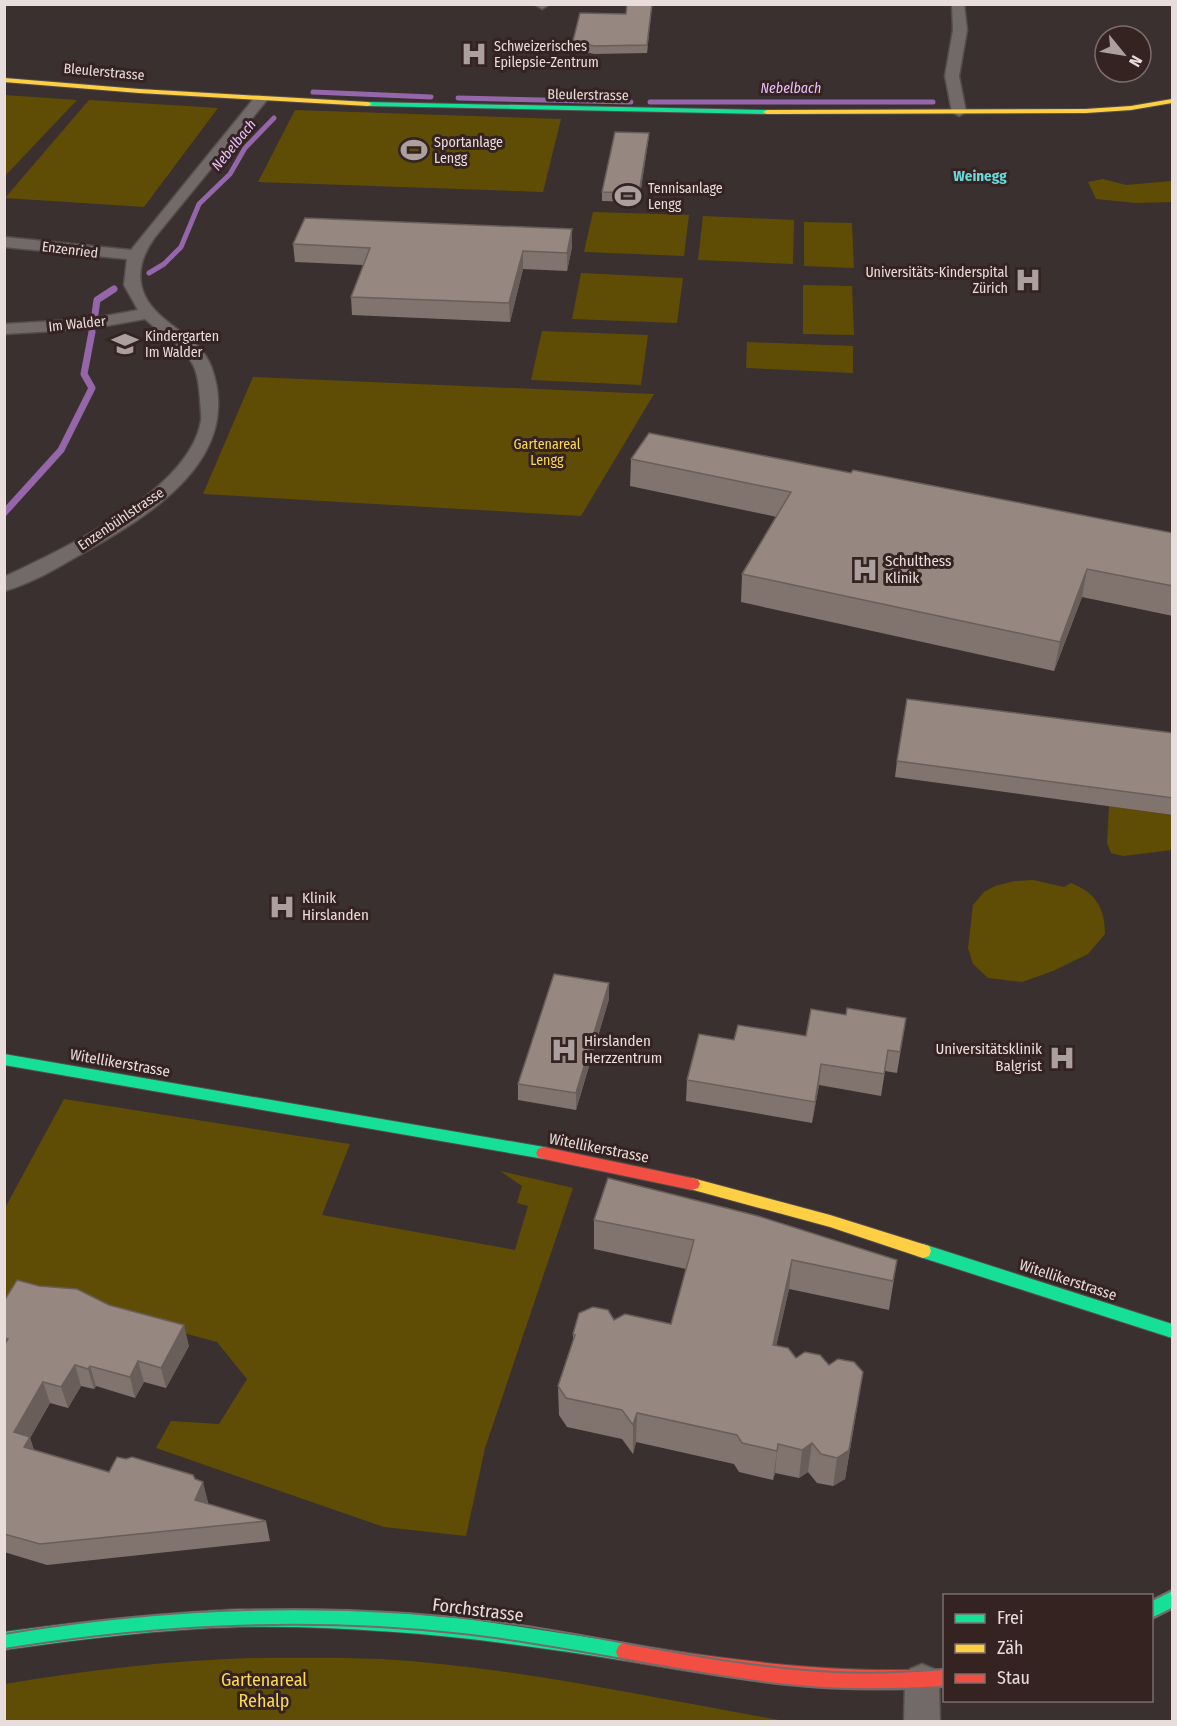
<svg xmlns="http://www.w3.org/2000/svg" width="1177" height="1726" font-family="'Fira Sans Condensed',sans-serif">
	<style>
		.green { fill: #5f4d06 }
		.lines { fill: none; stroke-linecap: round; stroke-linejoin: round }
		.stream-far1 { stroke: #9666ab; stroke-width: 5 }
		.stream { stroke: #9666ab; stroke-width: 7 }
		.street-casing { stroke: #554d4c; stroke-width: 3 }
		.fast-casing { stroke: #554d4c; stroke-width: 2 }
		.slow-casing { stroke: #554d4c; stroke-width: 2 }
		.jam-casing { stroke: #554d4c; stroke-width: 2 }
		.street { fill: #726a69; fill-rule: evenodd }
		.fast { fill: #16e098; fill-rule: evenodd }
		.slow { fill: #ffcf43; fill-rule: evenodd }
		.jam { fill: #f24e42; fill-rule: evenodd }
		.tram { stroke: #726b6a; stroke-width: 2 }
		.wall { fill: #81746e }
		.shaded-wall { fill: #695e5a }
		.building { fill: #968780; stroke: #695e5a; stroke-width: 1.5 }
		.labels { text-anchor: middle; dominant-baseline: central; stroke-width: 6; stroke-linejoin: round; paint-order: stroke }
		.far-poi-label { font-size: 14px; fill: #e9dddc; stroke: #342321; text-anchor: start }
		.far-street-label { font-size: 14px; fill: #e9dddc; stroke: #342321 }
		.far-water-label { font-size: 14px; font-style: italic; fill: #eac1fe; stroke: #342321 }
		.far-park-label { font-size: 14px; fill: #fdd950; stroke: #342321 }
		.far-quarter-label { font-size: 15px; font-weight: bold; fill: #6ad7da; stroke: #342321 }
		.poi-label { font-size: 15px; fill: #e9dddc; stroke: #342321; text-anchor: start }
		.street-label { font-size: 15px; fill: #e9dddc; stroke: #342321 }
		.near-street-label { font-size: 18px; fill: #e9dddc; stroke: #342321 }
		.near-park-label { font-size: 18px; fill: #fdd950; stroke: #342321 }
	</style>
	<rect width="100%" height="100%" fill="#3a302f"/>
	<g class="green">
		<polygon points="5,95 77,100 5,176 4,95"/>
		<polygon points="89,100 218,108 144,207 5,198"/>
		<polygon points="295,110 561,119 543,192 258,182"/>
		<polygon points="1103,179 1126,185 1172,181 1172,202 1136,203 1096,199 1088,182"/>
		<polygon points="593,212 689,215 684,256 584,252"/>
		<polygon points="703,216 794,220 793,264 698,260"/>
		<polygon points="804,222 852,223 854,268 804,266"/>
		<polygon points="581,273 683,278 677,323 572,319"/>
		<polygon points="803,285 852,286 854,335 803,334"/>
		<polygon points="542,331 648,335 641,385 531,380"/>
		<polygon points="747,342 853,346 853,373 746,368"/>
		<polygon points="253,377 654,394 581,516 203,494"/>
		<polygon points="1109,806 1172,815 1172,850 1123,856 1111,853 1107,843"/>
		<path d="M1033 880 1064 887 1071 883C1096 893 1105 908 1105 934L1088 954 1053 971 1022 982 988 978 973 964 968 948 973 905 984 892 995 886 1015 881Z"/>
		<polygon points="64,1099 350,1144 322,1215 515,1250 528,1206 517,1203 522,1186 500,1171 573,1188 485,1448 466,1536 384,1527 156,1448 171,1421 219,1424 247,1379 217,1342 23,1290 5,1320 5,1208"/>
		<path d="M249 1658C293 1658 337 1657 381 1659 517 1667 652 1698 785 1721H5V1684C86 1670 167 1661 249 1658Z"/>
	</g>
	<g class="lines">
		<g class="stream-far1">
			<polyline points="313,92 431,97"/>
			<polyline points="458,98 631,102"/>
			<polyline points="650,102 933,102"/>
			<polyline points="149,273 164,264 181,247 199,204 230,174 245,148 274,118"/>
		</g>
		<g class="stream">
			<polyline points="95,314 97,300 114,289"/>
			<polyline points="4,513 61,450 92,388 84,374 92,332"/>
		</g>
		<g class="street-casing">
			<g id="street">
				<polygon points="550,4 542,9 536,5 536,4"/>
				<polygon points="952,4 964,4 967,30 959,76 966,112 959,116 952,112 945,76 953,30"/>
				<path d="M260 96 267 100 155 237C142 255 135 275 145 296 159 325 199 335 211 366 245 458 151 515 83 553 59 567 31 584 4 591V577C62 549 189 492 201 421 202 414 200 405 200 398 199 387 198 372 192 363 182 345 160 333 145 319L89 329 4 334V324L89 319 138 310 124 285 127 259 4 247V237L131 250 255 97Z"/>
				<polygon points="922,1664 934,1669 939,1681 940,1722 904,1722 905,1681 910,1669"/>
			</g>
		</g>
		<g class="fast-casing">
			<g id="fast">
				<polygon points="365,102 767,110 771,112 767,114 368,106 365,106"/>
				<polygon points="4,1054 544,1147 550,1149 552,1153 550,1157 544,1159 4,1065"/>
				<polygon points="923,1244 1172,1324 1172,1338 917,1256 915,1251 917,1246"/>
				<polygon points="1172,1590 1172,1608 1152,1618 1152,1600"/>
				<path d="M239 1609H315L391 1612 468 1619 626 1643 633 1645 636 1652 633 1659 626 1661C498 1640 370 1625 240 1627 161 1629 83 1639 4 1650V1632C83 1621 160 1613 239 1609Z"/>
			</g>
		</g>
		<g class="slow-casing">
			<g id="slow">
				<polygon points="4,78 139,89 368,102 372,104 368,106 139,93 4,82"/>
				<polygon points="1172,99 1172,103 1131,110 1086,113 767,114 763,112 767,110 1086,109 1131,106"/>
				<polygon points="692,1178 830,1215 929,1246 931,1251 929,1256 923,1258 830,1227 686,1188 684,1184 686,1180"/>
			</g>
		</g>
		<g class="jam-casing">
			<g id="jam">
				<polygon points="544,1147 692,1178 698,1180 700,1184 698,1188 692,1190 544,1159 538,1157 536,1153 538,1149"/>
				<path d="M626 1643C732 1661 836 1674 944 1669V1687C838 1697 731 1679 626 1661L619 1659 616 1652 619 1645Z"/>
			</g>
		</g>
		<use href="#street" class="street"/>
		<use href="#fast" class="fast"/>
		<use href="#slow" class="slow"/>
		<use href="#jam" class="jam"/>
		<g class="tram">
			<polyline points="1152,1600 1172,1590"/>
			<polyline points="1152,1619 1172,1609"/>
			<path d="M4 1634C171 1606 338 1601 506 1623 616 1638 724 1667 835 1672 871 1674 908 1672 944 1669"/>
			<path d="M4 1649C157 1624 309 1617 463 1634 572 1646 679 1673 787 1685 840 1691 891 1690 944 1687"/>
		</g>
	</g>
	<g class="wall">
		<polygon points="627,4 652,4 647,53 594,54 574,49 573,41 626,14"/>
		<polygon points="649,133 648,142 639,202 602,201 602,192"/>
		<polygon points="293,244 572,247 567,271 523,269 510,322 352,315 351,297 363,265 295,262"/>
		<polygon points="631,459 851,473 1173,533 1173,616 1082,597 1054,671 741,602 742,574 777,517 630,486"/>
		<polygon points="1173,733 1173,815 895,777 897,761"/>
		<polygon points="609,983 609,999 576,1110 518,1100 518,1084"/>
		<polygon points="846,1015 906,1018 897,1073 885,1071 881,1096 819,1085 812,1123 686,1101 687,1080 734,1040 806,1036"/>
		<polygon points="594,1220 897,1260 889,1310 789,1289 776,1346 796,1358 863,1372 845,1479 833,1486 817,1483 808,1472 799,1478 775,1473 773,1480 739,1472 734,1464 636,1442 633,1454 622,1439 567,1427 559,1415 558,1386 573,1342 573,1334 614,1320 671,1324 686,1269 594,1249"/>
		<polygon points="4,1301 189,1346 166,1388 144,1382 135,1398 96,1386 94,1389 81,1386 68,1408 50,1403 30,1438 34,1450 109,1472 195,1479 208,1502 208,1504 266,1521 270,1541 47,1565 4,1552"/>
	</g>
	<g class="shaded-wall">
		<polygon points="652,4 647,53 647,45"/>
		<polygon points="649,133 648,142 639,202 639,193"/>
		<polygon points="572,229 572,247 567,271 567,253"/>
		<polygon points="523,251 523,269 510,322 509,303"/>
		<polygon points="1087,569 1082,597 1054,671 1060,642"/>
		<polygon points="609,983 609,999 576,1110 576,1093"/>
		<polygon points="821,1064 819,1085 812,1123 815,1102"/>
		<polygon points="792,1260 789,1289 770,1374 773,1345"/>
		<polygon points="184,1325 189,1346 166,1388 161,1368"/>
		<polygon points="138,1361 144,1382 135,1398 130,1377"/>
		<polygon points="75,1365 81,1386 68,1408 61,1387"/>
		<polygon points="90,1366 96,1386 94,1389 88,1369"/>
		<polygon points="863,1372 845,1479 833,1486 837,1458"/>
		<polygon points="43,1382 50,1403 30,1438 36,1457 31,1467 14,1432"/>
		<polygon points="637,1413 636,1442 633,1454 633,1425"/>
		<polygon points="812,1443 808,1472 799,1478 802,1450"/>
		<polygon points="778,1444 775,1473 773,1480 777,1451"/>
		<polygon points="203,1482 208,1502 200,1520 195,1500"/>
	</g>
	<g class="building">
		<polygon points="627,4 652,4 647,45 594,46 573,41 580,13 626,14"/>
		<polygon points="615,132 649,133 639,193 602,192"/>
		<polygon points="305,218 572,229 567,253 523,251 509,303 351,297 370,248 293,244"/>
		<polygon points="649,433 851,473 853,470 1173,533 1173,586 1087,569 1060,642 742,574 791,492 631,459"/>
		<polygon points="907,699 1173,733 1173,798 897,761"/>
		<polygon points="554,974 609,983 576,1093 518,1084"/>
		<polygon points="847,1008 906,1018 900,1052 888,1050 884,1074 821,1064 815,1102 687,1080 699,1034 734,1040 738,1025 806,1036 811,1009 846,1015"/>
		<polygon points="608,1178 758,1216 897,1260 893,1281 792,1260 773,1345 788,1348 796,1358 805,1352 820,1355 829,1365 838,1359 854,1362 863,1372 849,1450 837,1458 821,1454 812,1443 802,1450 778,1444 777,1451 742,1443 737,1435 637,1413 633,1425 622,1410 566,1398 558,1386 575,1335 573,1334 579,1313 593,1307 608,1310 614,1320 625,1314 671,1324 694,1240 594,1220"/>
		<polygon points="17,1280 39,1286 77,1289 109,1305 184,1325 161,1368 138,1361 130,1377 90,1366 88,1369 75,1365 61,1387 43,1382 14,1432 30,1437 24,1447 109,1472 117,1457 126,1459 132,1457 193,1475 195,1479 203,1482 195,1500 266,1521 40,1544 4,1534 4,1345 8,1339 4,1338 4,1301"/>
	</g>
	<defs>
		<g id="hospital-bare" transform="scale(2.07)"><path d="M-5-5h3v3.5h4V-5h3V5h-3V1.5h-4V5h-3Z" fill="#aca09f" stroke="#342321" stroke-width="2.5" paint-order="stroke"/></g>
		<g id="stadium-bare" transform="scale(2.07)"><path d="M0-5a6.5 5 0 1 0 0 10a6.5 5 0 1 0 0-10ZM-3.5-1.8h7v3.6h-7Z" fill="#aca09f" stroke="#342321" stroke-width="2.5" paint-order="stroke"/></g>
		<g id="school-bare" transform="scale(2.07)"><path d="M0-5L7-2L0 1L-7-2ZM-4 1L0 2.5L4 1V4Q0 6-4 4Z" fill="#aca09f" stroke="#342321" stroke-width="2.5" paint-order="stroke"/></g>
	</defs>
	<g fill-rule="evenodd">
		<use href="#hospital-bare" x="474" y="54"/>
		<use href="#stadium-bare" x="414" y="150"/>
		<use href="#stadium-bare" x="628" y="196"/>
		<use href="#hospital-bare" x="1028" y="280"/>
		<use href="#school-bare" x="125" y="344"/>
		<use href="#hospital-bare" x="865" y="570"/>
		<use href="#hospital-bare" x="282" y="907"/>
		<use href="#hospital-bare" x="564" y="1050"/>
		<use href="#hospital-bare" x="1062" y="1058"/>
	</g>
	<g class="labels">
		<g class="far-poi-label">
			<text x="494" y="46">Schweizerisches<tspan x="494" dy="16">Epilepsie-Zentrum</tspan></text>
			<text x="434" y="142">Sportanlage<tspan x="434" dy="16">Lengg</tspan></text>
			<text x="648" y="188">Tennisanlage<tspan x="648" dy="16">Lengg</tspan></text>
			<text x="1008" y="272" text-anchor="end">Universitäts-Kinderspital<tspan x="1008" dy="16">Zürich</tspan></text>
			<text x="145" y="336">Kindergarten<tspan x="145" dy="16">Im Walder</tspan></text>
		</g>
		<g class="far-street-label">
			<text transform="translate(104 72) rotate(5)">Bleulerstrasse</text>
			<text transform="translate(588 95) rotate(1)">Bleulerstrasse</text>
			<text transform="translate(70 250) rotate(7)">Enzenried</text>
			<text transform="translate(77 324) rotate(-6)">Im Walder</text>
			<text transform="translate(121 519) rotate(-34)">Enzenbühlstrasse</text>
		</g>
		<g class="far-water-label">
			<text x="791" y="88">Nebelbach</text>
			<text transform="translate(234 145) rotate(-51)">Nebelbach</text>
		</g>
		<g class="far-park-label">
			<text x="547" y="444">Gartenareal<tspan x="547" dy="16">Lengg</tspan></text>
		</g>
		<g class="far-quarter-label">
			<text x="980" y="176">Weinegg</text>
		</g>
		<g class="poi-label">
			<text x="885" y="561">Schulthess<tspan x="885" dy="17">Klinik</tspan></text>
			<text x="302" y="898">Klinik<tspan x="302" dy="17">Hirslanden</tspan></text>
			<text x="584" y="1041">Hirslanden<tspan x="584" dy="17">Herzzentrum</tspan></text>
			<text x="1042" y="1049" text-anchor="end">Universitätsklinik<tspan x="1042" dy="17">Balgrist</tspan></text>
		</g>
		<g class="street-label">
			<text transform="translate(120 1063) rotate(10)">Witellikerstrasse</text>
			<text transform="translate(599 1148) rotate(11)">Witellikerstrasse</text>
			<text transform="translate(1068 1280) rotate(18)">Witellikerstrasse</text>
		</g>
		<g class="near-street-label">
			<text transform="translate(478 1610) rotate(7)">Forchstrasse</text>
		</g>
		<g class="near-park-label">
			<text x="264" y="1680">Gartenareal<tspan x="264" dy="21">Rehalp</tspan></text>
		</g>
	</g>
	<rect width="1177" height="1726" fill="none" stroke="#e9dddc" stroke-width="12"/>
	<rect x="943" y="1594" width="210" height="108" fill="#342321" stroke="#7c6d6c" stroke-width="1.5"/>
	<rect x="955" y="1614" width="30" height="9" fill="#16e098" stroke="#7c6d6c" stroke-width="1.5"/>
	<text x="997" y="1624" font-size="18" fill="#e9dddc">Frei</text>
	<rect x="955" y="1644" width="30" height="9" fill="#ffcf43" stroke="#7c6d6c" stroke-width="1.5"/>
	<text x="997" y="1654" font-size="18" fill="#e9dddc">Zäh</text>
	<rect x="955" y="1674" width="30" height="9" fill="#f24e42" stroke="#7c6d6c" stroke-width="1.5"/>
	<text x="997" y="1684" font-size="18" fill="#e9dddc">Stau</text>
	<g transform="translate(1123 54) rotate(120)"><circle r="28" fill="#342321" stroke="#7c6d6c" stroke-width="1.5"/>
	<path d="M0-4.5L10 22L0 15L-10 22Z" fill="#aca09f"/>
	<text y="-9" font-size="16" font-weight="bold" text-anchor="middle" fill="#e9dddc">N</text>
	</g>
</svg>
